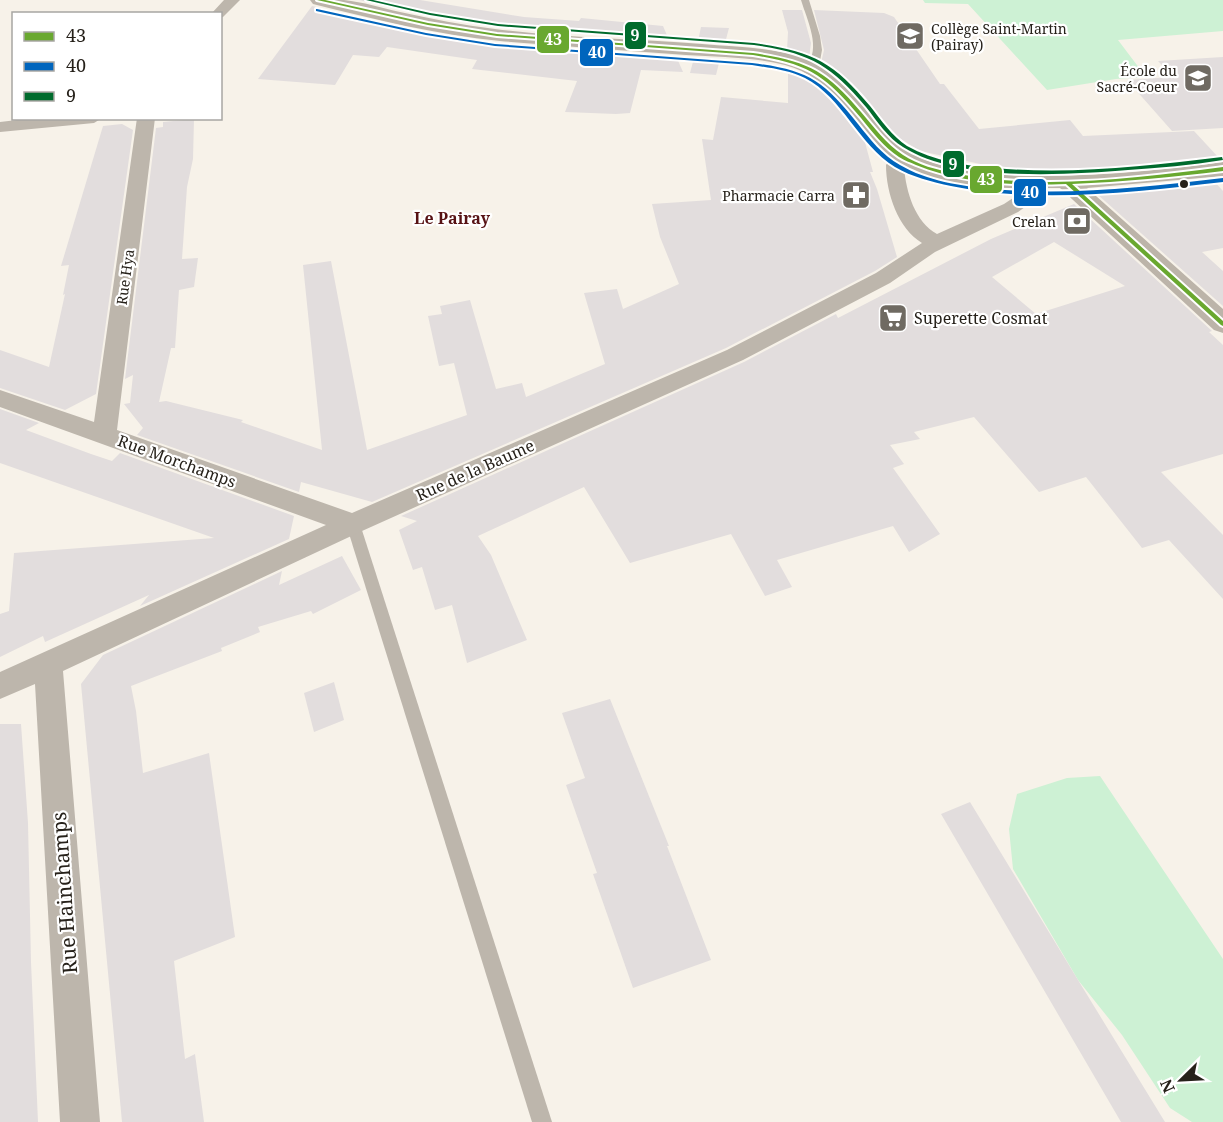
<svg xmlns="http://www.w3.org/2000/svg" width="1223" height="1122" font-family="'Noto Serif',serif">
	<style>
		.green { fill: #cdf1d4 }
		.building { fill: #e2dddd; fill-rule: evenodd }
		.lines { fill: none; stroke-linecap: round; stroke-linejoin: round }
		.lane { fill: #bdb6ac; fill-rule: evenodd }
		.street { fill: #bdb6ac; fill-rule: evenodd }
		.secondary { fill: #bcb4a9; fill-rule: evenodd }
		.bus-1-casing { stroke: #fff; stroke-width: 4 }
		.bus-2-casing { stroke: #fff; stroke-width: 4 }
		.bus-3-casing { stroke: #fff; stroke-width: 4 }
		.bus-1 { fill: #69a82f; fill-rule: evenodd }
		.bus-2 { fill: #0065bd; fill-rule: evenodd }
		.bus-3 { fill: #006b2d; fill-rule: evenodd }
		.bus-dot { fill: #26211a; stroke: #fff; stroke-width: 2 }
		.labels { text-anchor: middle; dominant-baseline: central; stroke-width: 4.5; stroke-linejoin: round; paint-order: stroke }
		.far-poi-label { font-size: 14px; fill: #26211a; stroke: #fff; text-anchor: end }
		.far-street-label { font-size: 14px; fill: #26211a; stroke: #fff }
		.far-quarter-label { font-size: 16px; font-weight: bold; fill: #571214; stroke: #fff }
		.poi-label { font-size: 16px; fill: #26211a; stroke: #fff; text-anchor: start }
		.street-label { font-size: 16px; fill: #26211a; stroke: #fff }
		.near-street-label { font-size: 20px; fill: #26211a; stroke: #fff }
		.line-badge { stroke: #fff; stroke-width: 2 }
		.badge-label { font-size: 16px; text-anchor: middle; font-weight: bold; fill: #fff }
	</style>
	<rect width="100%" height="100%" fill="#f7f2e9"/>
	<g class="green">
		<polygon points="923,0 1223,0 1223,31 1118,40 1146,77 1116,79 1047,90 968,4 925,3"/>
		<polygon points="1100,776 1223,959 1223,1122 1192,1122 1170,1108 1122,1035 1078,980 1013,869 1009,829 1017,794 1067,778"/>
	</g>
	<g class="building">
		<polygon points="359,0 420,0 524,17 579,21 581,18 663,26 669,40 495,27 436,17"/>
		<polygon points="312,6 405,28 476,41 676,56 683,72 641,70 630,113 616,114 565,112 577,81 472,69 477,60 387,47 379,57 353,55 335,85 258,79"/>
		<polygon points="782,10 802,10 811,43 809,58 787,51 788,32"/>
		<polygon points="814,10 884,13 894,17 940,84 944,84 979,129 1070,120 1083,136 1194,131 1219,158 1150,168 1055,173 985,165 920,151 891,133 847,84 821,63 824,50"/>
		<polygon points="701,27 729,28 725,43 698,41"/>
		<polygon points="1223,57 1223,128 1172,131 1127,80 1173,77 1158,61"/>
		<polygon points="694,58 720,59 716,75 690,73"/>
		<polygon points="788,68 801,73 827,92 863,135 873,172 870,172 877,189 897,257 875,271 726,348 372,502 301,482 299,492 137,435 143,428 124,404 130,403 133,375 125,379 156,128 163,127 163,122 194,119 193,159 187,187 182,259 198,258 194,287 179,290 175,348 171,348 159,402 166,401 243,420 241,422 322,450 303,265 331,261 367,450 467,415 454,363 439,366 428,316 442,314 440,306 470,300 496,389 522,383 526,397 605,364 584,293 617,289 623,309 679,284 660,237 652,204 711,200 702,139 713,140 721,97 788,103"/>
		<polygon points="122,124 133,130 96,394 65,410 0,388 0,350 49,367 65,294 63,295 69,265 61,266 103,126"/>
		<polygon points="1212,179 1223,191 1223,248 1202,252 1223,271 1223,306 1097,194 1108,188"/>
		<path d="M1074 204 1212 331 1209 332 1223 345V454L1161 472 1223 535V599L1169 540 1142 548 1086 477 1039 492 974 417 914 432 920 439 890 445 904 464 893 468 940 534 909 552 893 526 777 560 792 587 765 596 731 534 630 563 584 487 478 536 491 555 527 640 467 663 452 605 435 610 422 567 413 570 399 530 417 521 401 516 744 362 836 314 838 318 991 239ZM1054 242 1125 286 1036 314 992 277Z"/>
		<polygon points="0,409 39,423 26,430 91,454 112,461 120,453 294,516 289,539 140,606 149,595 45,642 43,636 0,657 0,614 9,611 14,553 214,538 0,463"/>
		<polygon points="342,556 361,590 313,614 311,611 258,627 260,632 221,648 222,651 131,686 136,711 143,773 209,753 235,937 174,961 185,1059 195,1054 204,1122 122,1122 81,684 103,655 282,571 279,585"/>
		<polygon points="334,682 344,720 314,732 304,693"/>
		<polygon points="610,699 669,846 667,846 711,960 633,988 593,874 597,873 566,785 585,778 562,713"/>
		<polygon points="0,724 21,724 28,823 31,962 38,1122 0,1122"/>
		<polygon points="970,802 1078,980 1165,1122 1121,1122 941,814"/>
	</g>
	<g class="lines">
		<g class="lane">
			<path d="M801 0H809L820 36 822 50 820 61 810 68 806 66C822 49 807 20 801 0Z"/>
			<polygon points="353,519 360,524 552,1122 532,1122 346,524"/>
		</g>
		<g class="street">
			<polygon points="224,0 240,0 223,17 220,18 220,14 211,14"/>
			<polygon points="34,118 102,118 94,123 0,132 0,122"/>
			<path d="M137 118H155L117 430 352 513 727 350 876 273 922 243C898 229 886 193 886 165 892 156 901 152 911 154L914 158 904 167C906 192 915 222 937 234L1004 204 1016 196 1017 190 1013 181 1015 177H1029L1035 190 1032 202 1018 212 935 252 890 283 743 360 362 531 63 671 100 1122H60L35 684 0 699V672L326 525 0 407V390L94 422Z"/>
		</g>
		<path class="secondary" d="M310 0C321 0 333 0 344 0 363 2 382 8 400 12 432 19 463 25 495 29 563 38 633 39 702 44 735 47 770 47 802 57 850 73 867 121 905 149 966 193 1148 172 1223 162V176L1087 188 1223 309V333L1214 330 1060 188C1004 188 931 193 885 154 850 125 833 77 785 65 753 57 719 57 686 55 624 50 562 46 500 41 437 35 374 19 313 4Z"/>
		<g class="bus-1-casing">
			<path id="bus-1" d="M317 0H325L428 23 497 34 753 53C807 61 826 70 861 112 874 127 886 144 903 155 918 165 937 170 954 173 1040 191 1137 178 1223 167V171C1173 177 1123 182 1072 184L1223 321V326L1221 325 1066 184C1017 186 962 184 916 165 910 162 905 161 899 157 884 147 872 132 861 118 825 75 809 64 753 55L497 36 428 25Z"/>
		</g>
		<g class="bus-2-casing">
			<path id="bus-2" d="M317 9 426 33 495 44 752 63C808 70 823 80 858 124 870 139 882 155 900 165 927 181 961 186 992 189 1069 196 1146 187 1223 178V182C1136 192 1038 204 951 186 932 182 912 177 895 167 858 144 843 98 805 78 789 70 770 68 752 65L495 46 426 35 316 11V9Z"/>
		</g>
		<g class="bus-3-casing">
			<path id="bus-3" d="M366 0H373L430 13 498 24 754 43C811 51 833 61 870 106 881 120 892 136 907 146 934 161 965 166 995 168 1070 175 1147 166 1222 157L1223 160C1191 165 1159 168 1128 170 1064 175 958 182 903 147 888 138 877 121 866 107 830 64 809 53 754 45L498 26 430 15Z"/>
		</g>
		<use href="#bus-1" class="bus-1"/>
		<use href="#bus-2" class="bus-2"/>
		<use href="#bus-3" class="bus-3"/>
	</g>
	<defs>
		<g id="school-square" transform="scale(1.5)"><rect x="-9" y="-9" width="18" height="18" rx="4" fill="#6f6a62" stroke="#fff"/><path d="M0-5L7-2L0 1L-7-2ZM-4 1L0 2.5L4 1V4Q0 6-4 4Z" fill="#fff"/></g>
		<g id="pharmacy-square" transform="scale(1.5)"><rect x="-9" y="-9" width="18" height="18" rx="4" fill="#6f6a62" stroke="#fff"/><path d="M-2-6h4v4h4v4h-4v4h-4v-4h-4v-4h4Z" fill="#fff"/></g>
		<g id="bank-square" transform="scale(1.5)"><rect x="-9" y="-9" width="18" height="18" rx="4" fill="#6f6a62" stroke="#fff"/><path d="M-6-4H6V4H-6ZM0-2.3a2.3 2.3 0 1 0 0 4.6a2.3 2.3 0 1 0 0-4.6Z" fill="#fff"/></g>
		<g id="supermarket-square" transform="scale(1.5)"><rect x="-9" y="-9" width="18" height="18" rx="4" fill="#6f6a62" stroke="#fff"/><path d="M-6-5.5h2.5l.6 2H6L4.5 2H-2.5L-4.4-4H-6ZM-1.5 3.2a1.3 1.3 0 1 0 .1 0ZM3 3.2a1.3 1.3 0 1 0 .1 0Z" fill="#fff"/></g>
	</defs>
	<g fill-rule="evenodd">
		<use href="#school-square" x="910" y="36"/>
		<use href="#school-square" x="1198" y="78"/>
		<use href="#pharmacy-square" x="856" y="195"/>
		<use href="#bank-square" x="1077" y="221"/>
		<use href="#supermarket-square" x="893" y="318"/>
	</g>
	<circle class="bus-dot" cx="1184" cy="184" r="5"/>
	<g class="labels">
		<g class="far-poi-label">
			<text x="931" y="28" text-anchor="start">Collège Saint-Martin<tspan x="931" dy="16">(Pairay)</tspan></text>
			<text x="1177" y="70">École du<tspan x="1177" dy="16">Sacré-Coeur</tspan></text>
			<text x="835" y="195">Pharmacie Carra</text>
			<text x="1056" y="221">Crelan</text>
		</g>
		<g class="far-street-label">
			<text transform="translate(125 277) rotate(-82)">Rue Hya</text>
		</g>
		<g class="far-quarter-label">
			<text x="452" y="218">Le Pairay</text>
		</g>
		<g class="poi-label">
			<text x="914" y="318">Superette Cosmat</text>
		</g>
		<g class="street-label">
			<text transform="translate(177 461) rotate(20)">Rue Morchamps</text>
			<text transform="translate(475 470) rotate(-24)">Rue de la Baume</text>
		</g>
		<g class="near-street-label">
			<text transform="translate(64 893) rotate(-94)">Rue Hainchamps</text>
		</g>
	</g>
	<g class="line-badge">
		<rect x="624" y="21" width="23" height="29" rx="6" fill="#006b2d"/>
		<rect x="536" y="25" width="34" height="29" rx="6" fill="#69a82f"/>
		<rect x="579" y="38" width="35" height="29" rx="6" fill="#0065bd"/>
		<rect x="942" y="150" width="23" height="28" rx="6" fill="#006b2d"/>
		<rect x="969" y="165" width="34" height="29" rx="6" fill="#69a82f"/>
		<rect x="1013" y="178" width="34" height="29" rx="6" fill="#0065bd"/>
	</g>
	<g class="badge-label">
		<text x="635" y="41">9</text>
		<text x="553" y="45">43</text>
		<text x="597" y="58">40</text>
		<text x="953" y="170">9</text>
		<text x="986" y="185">43</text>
		<text x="1030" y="198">40</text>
	</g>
	<rect x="12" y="12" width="210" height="108" fill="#ffffff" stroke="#a8a6a3" stroke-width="1.5"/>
	<rect x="24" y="32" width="30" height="9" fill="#69a82f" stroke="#a8a6a3" stroke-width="1.5"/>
	<text x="66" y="42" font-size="18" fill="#26211a">43</text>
	<rect x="24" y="62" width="30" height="9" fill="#0065bd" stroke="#a8a6a3" stroke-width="1.5"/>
	<text x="66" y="72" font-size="18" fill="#26211a">40</text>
	<rect x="24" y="92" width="30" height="9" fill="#006b2d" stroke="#a8a6a3" stroke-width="1.5"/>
	<text x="66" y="102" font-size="18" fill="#26211a">9</text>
	<g transform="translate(1181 1080) rotate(246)" stroke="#ffffff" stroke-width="4.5" paint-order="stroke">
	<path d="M0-4.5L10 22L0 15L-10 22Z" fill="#26211a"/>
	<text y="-9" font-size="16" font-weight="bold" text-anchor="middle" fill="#26211a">N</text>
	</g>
</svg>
